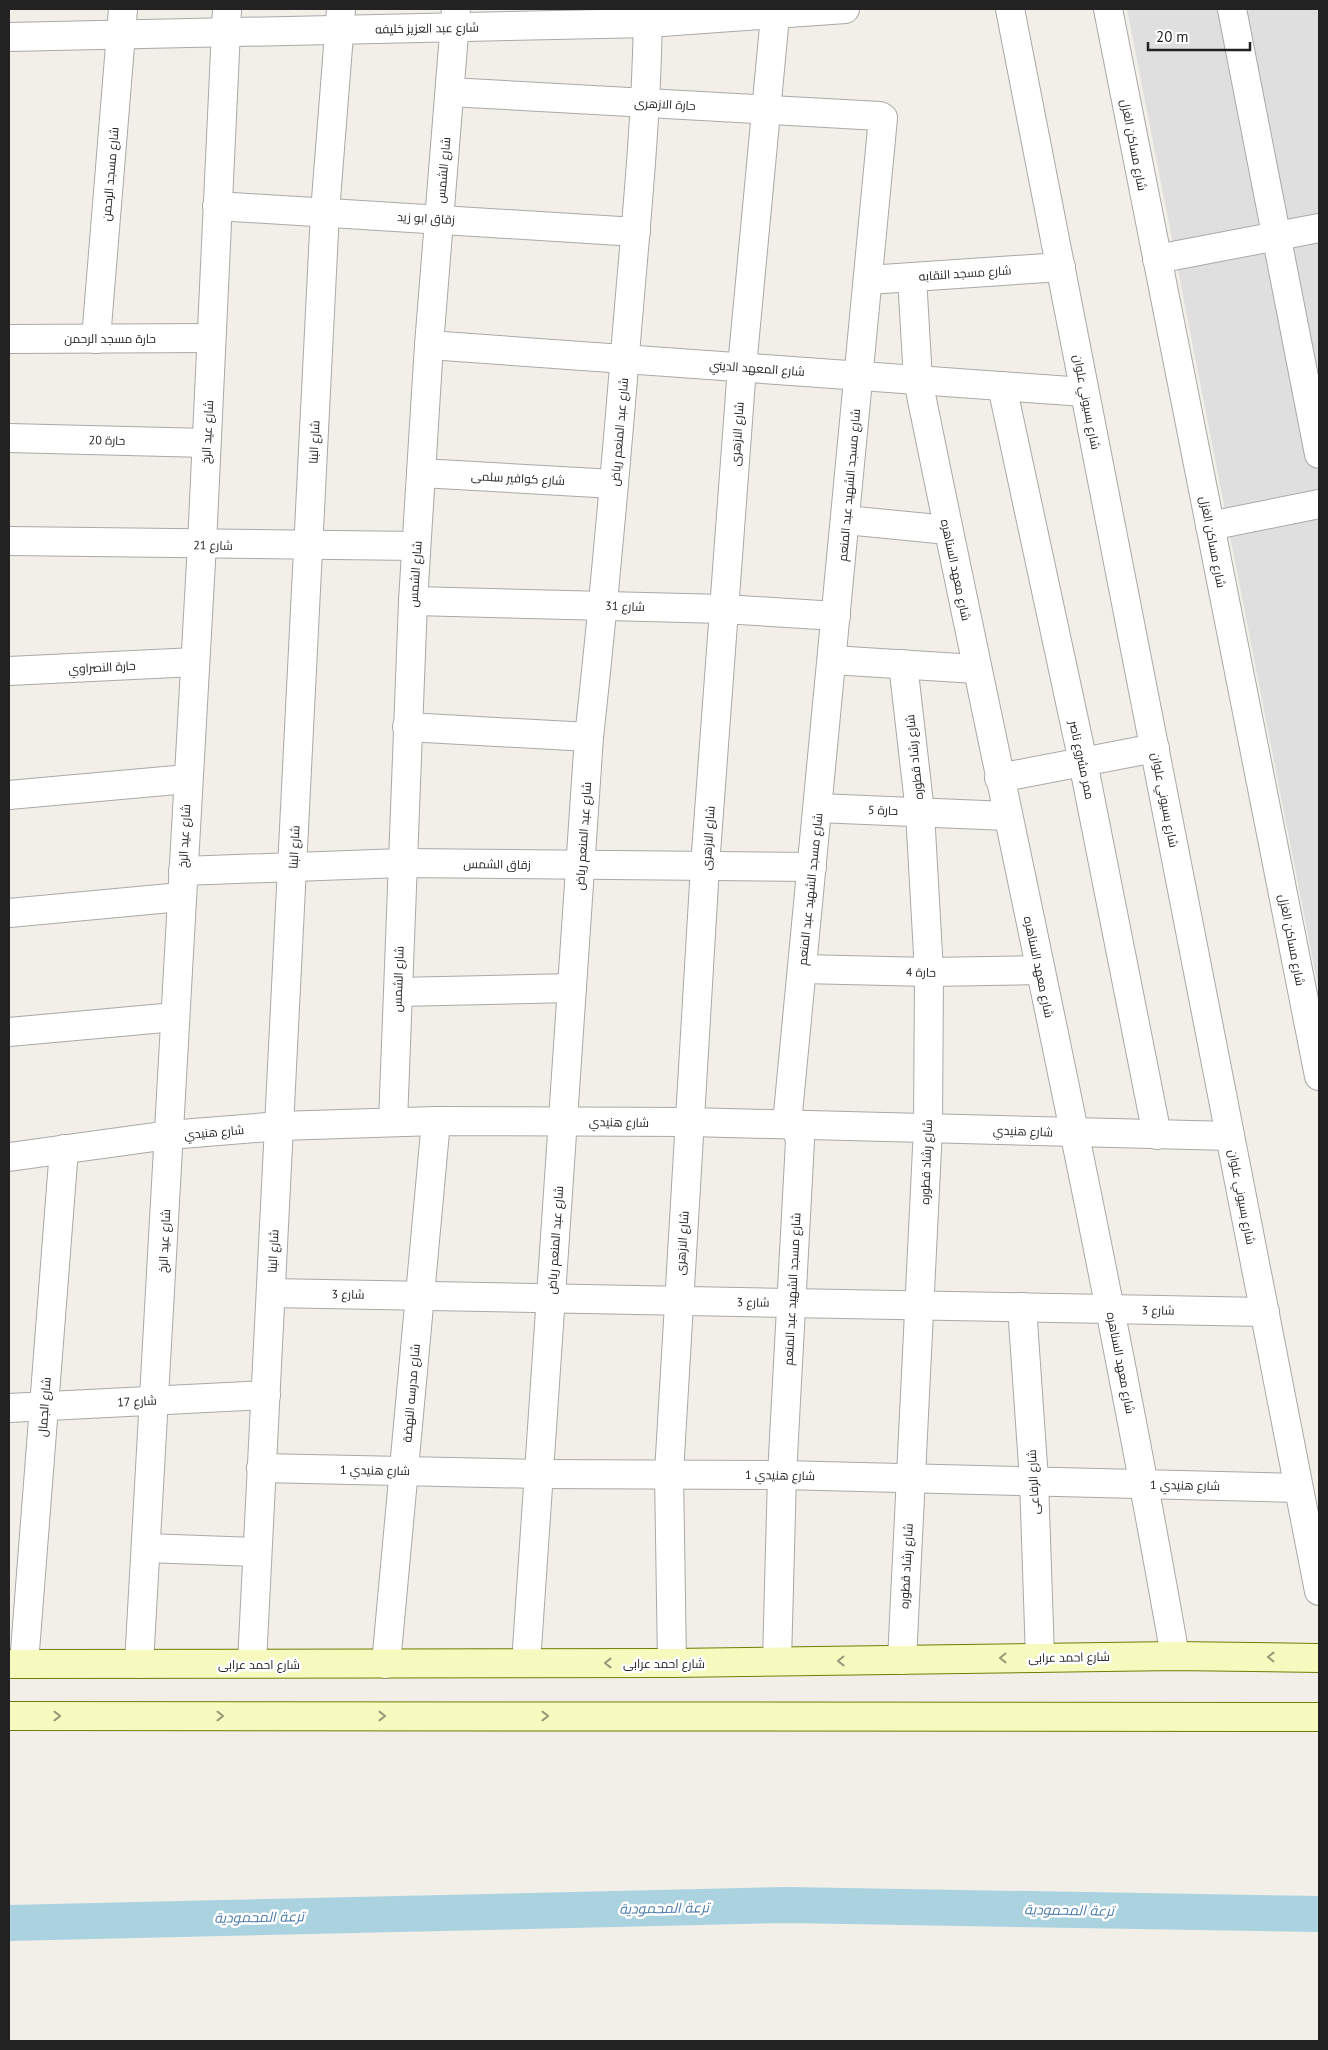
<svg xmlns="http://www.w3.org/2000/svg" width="1328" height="2050" font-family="'PT Sans',Cairo,sans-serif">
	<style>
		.residential { fill: #e0dfdf }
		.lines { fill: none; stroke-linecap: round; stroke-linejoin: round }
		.canal { stroke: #aad3df; stroke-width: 36 }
		.street-casing { stroke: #a9a9a9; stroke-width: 30 }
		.secondary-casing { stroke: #707d05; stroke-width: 30 }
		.street { stroke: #fff; stroke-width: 28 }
		.secondary { stroke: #f7fabf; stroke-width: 28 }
		.oneway { stroke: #979978 }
		.labels { text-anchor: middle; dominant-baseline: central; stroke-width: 5; stroke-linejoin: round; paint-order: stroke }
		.street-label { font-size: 12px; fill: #222; stroke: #fff }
		.water-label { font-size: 14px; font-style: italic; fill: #4a7aab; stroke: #fff }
	</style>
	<rect width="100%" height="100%" fill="#f2efe9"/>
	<polygon class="residential" points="1127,9 1319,9 1319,991 1163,193"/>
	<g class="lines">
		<polyline class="canal" points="9,1923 787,1905 1319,1914"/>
		<g class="street-casing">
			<g id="street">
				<polyline points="1010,9 1319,1591"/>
				<polyline points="1108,9 1319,1076"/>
				<polyline points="1232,9 1319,454"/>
				<polyline points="9,37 648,23 845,9"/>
				<path d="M450 92 880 116 883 118 788 1113C790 1123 798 1129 800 1141L782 1475 777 1661"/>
				<polyline points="217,206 636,232"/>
				<polyline points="1157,259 1319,228"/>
				<path d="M912 277 918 380C1004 805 1100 1229 1175 1656"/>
				<polyline points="868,280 1061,267"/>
				<polyline points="9,339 211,338"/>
				<polyline points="96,339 123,9"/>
				<polyline points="429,345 1084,392"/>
				<polyline points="1002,386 1083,762 1157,1135"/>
				<polyline points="9,438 206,443"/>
				<polyline points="421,473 614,484"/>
				<polyline points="846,520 948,530"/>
				<polyline points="1210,526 1319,504"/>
				<polyline points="9,541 416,546"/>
				<polyline points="413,601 724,609 836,616"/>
				<polyline points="832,660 976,669"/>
				<polyline points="9,671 195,662"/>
				<polyline points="407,727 589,737"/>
				<polyline points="999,778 1155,748"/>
				<polyline points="9,795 187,779"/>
				<polyline points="818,808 1007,816"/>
				<polyline points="183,871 402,863 812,867"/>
				<polyline points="9,913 181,897"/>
				<polyline points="802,969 929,972 1040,970"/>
				<polyline points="398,992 572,988"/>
				<polyline points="9,1032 175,1017"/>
				<polyline points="393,1122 413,601 429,345 456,9"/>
				<polyline points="9,1157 169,1135 280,1126 436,1121 690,1122 1230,1136"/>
				<polyline points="271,1293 1265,1312"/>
				<polyline points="1022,1307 1034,1480 1040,1658"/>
				<polyline points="9,1408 266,1395"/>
				<polyline points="261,1468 539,1474 782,1475 1298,1488"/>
				<polyline points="146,1548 257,1552"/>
				<polyline points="902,1660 928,1128 929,972 920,812 903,664"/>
				<polyline points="252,1663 325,212 341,9"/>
				<path d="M526 1663 589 737C604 601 616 466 627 330 636 223 647 116 648 9"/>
				<polyline points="672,1663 669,1473 705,866 742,367 775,16"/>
				<polyline points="24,1664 64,1149"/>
				<polyline points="139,1664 202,544 227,9"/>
				<polyline points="386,1664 436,1121"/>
			</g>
		</g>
		<g class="secondary-casing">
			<g id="secondary">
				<polyline points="9,1664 672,1663 1175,1656 1319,1658"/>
				<polyline points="9,1716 1319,1717"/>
			</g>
		</g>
		<use href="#street" class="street"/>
		<use href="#secondary" class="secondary"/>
	</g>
	<defs><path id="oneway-chevron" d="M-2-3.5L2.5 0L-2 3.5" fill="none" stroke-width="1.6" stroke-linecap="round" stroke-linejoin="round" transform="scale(1.25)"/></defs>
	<g class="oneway">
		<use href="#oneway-chevron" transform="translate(1271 1657) rotate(-179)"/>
		<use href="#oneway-chevron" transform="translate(1003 1658) rotate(179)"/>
		<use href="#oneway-chevron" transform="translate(841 1661) rotate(179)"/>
		<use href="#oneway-chevron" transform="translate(608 1663) rotate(180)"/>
		<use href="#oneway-chevron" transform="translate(57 1716)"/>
		<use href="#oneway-chevron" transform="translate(220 1716)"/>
		<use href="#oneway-chevron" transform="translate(382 1716)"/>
		<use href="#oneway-chevron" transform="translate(545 1716)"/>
	</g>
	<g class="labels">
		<g class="street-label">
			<text transform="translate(427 28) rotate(-1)">شارع عبد العزيز خليفه</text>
			<text transform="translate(665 104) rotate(3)">حارة الازهرى</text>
			<text transform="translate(1134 145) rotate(79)">شارع مساكن الغزل</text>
			<text transform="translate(443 170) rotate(-85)">شارع الشمس</text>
			<text transform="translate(110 174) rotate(-85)">شارع مسجد الرحمن</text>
			<text transform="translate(426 218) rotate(3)">زقاق ابو زيد</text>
			<text transform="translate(965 273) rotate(-4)">شارع مسجد النقابه</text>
			<text x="110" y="338">حارة مسجد الرحمن</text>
			<text transform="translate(757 368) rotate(4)">شارع المعهد الديني</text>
			<text transform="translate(1087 402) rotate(79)">شارع بسيوني علوان</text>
			<text transform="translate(207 432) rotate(-87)">شارع عيد الرخ</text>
			<text transform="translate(619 432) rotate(-85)">شارع عبد المنعم رياض</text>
			<text transform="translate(737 434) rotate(-86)">شارع الازهرى</text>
			<text transform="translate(107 440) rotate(1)">حارة 20</text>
			<text transform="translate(314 442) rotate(-87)">شارع البنا</text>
			<text transform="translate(518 478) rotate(3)">شارع كوافير سلمى</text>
			<text transform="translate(849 485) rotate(-85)">شارع مسجد الشهيد عبد المنعم</text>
			<text transform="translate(1213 542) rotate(79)">شارع مساكن الغزل</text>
			<text transform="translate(213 545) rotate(1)">شارع 21</text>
			<text transform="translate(956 570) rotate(78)">شارع معهد السناهره</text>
			<text transform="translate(415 574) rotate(-86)">شارع الشمس</text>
			<text transform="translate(625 606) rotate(2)">شارع 31</text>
			<text transform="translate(102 667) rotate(-3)">حارة النصراوي</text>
			<text transform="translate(914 757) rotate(-96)">شارع رشاد قطوره</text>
			<text transform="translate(1082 760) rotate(78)">ممر مشروع ناصر</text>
			<text transform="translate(1165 800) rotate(79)">شارع بسيوني علوان</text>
			<text transform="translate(883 810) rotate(2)">حارة 5</text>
			<text transform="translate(184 836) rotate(-87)">شارع عيد الرخ</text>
			<text transform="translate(583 836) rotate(-86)">شارع عبد المنعم رياض</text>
			<text transform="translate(708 838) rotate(-86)">شارع الازهرى</text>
			<text transform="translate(294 847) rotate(-87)">شارع البنا</text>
			<text transform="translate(497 864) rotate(1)">زقاق الشمس</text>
			<text transform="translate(810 889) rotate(-84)">شارع مسجد الشهيد عبد المنعم</text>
			<text transform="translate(1292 940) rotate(79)">شارع مساكن الغزل</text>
			<text transform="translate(1039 967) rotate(78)">شارع معهد السناهره</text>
			<text transform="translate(921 972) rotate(1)">حارة 4</text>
			<text transform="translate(398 979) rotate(-88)">شارع الشمس</text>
			<text transform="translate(619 1122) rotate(1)">شارع هنيدي</text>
			<text transform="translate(1023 1131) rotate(2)">شارع هنيدي</text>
			<text transform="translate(214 1132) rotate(-5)">شارع هنيدي</text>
			<text transform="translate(926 1162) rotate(-88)">شارع رشاد قطوره</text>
			<text transform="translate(1242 1197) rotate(79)">شارع بسيوني علوان</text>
			<text transform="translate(555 1240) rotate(-86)">شارع عبد المنعم رياض</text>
			<text transform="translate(164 1241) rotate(-87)">شارع عيد الرخ</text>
			<text transform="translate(682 1243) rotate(-86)">شارع الازهرى</text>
			<text transform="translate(273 1251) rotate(-87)">شارع البنا</text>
			<text transform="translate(792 1289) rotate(-87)">شارع مسجد الشهيد عبد المنعم</text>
			<text transform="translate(348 1294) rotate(1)">شارع 3</text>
			<text transform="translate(753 1302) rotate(1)">شارع 3</text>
			<text transform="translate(1158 1310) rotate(1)">شارع 3</text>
			<text transform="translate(1121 1363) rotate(79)">شارع معهد السناهره</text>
			<text transform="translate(411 1393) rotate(-85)">شارع مدرسه النهضة</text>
			<text transform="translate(137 1401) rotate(-3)">شارع 17</text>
			<text transform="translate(44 1407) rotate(-86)">شارع الجمال</text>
			<text transform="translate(375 1470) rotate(1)">شارع هنيدي 1</text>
			<text transform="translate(780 1475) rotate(1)">شارع هنيدي 1</text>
			<text transform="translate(1033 1482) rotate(-93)">شارع الرفاعى</text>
			<text transform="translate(1185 1485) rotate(1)">شارع هنيدي 1</text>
			<text transform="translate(906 1566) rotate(-87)">شارع رشاد قطوره</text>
			<text transform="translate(1069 1657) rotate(-1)">شارع احمد عرابى</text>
			<text x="664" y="1663">شارع احمد عرابى</text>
			<text x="259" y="1664">شارع احمد عرابى</text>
		</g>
		<g class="water-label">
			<text transform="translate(664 1908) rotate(-1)">ترعة المحمودية</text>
			<text transform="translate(1069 1910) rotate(1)">ترعة المحمودية</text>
			<text transform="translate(259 1917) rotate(-1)">ترعة المحمودية</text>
		</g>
	</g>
	<rect width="1328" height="2050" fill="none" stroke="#222222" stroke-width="20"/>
	<path d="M1148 42v8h102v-8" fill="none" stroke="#222222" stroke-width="2.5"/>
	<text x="1156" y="42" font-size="15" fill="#222222" stroke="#ffffff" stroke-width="4" paint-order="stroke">20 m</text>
</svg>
